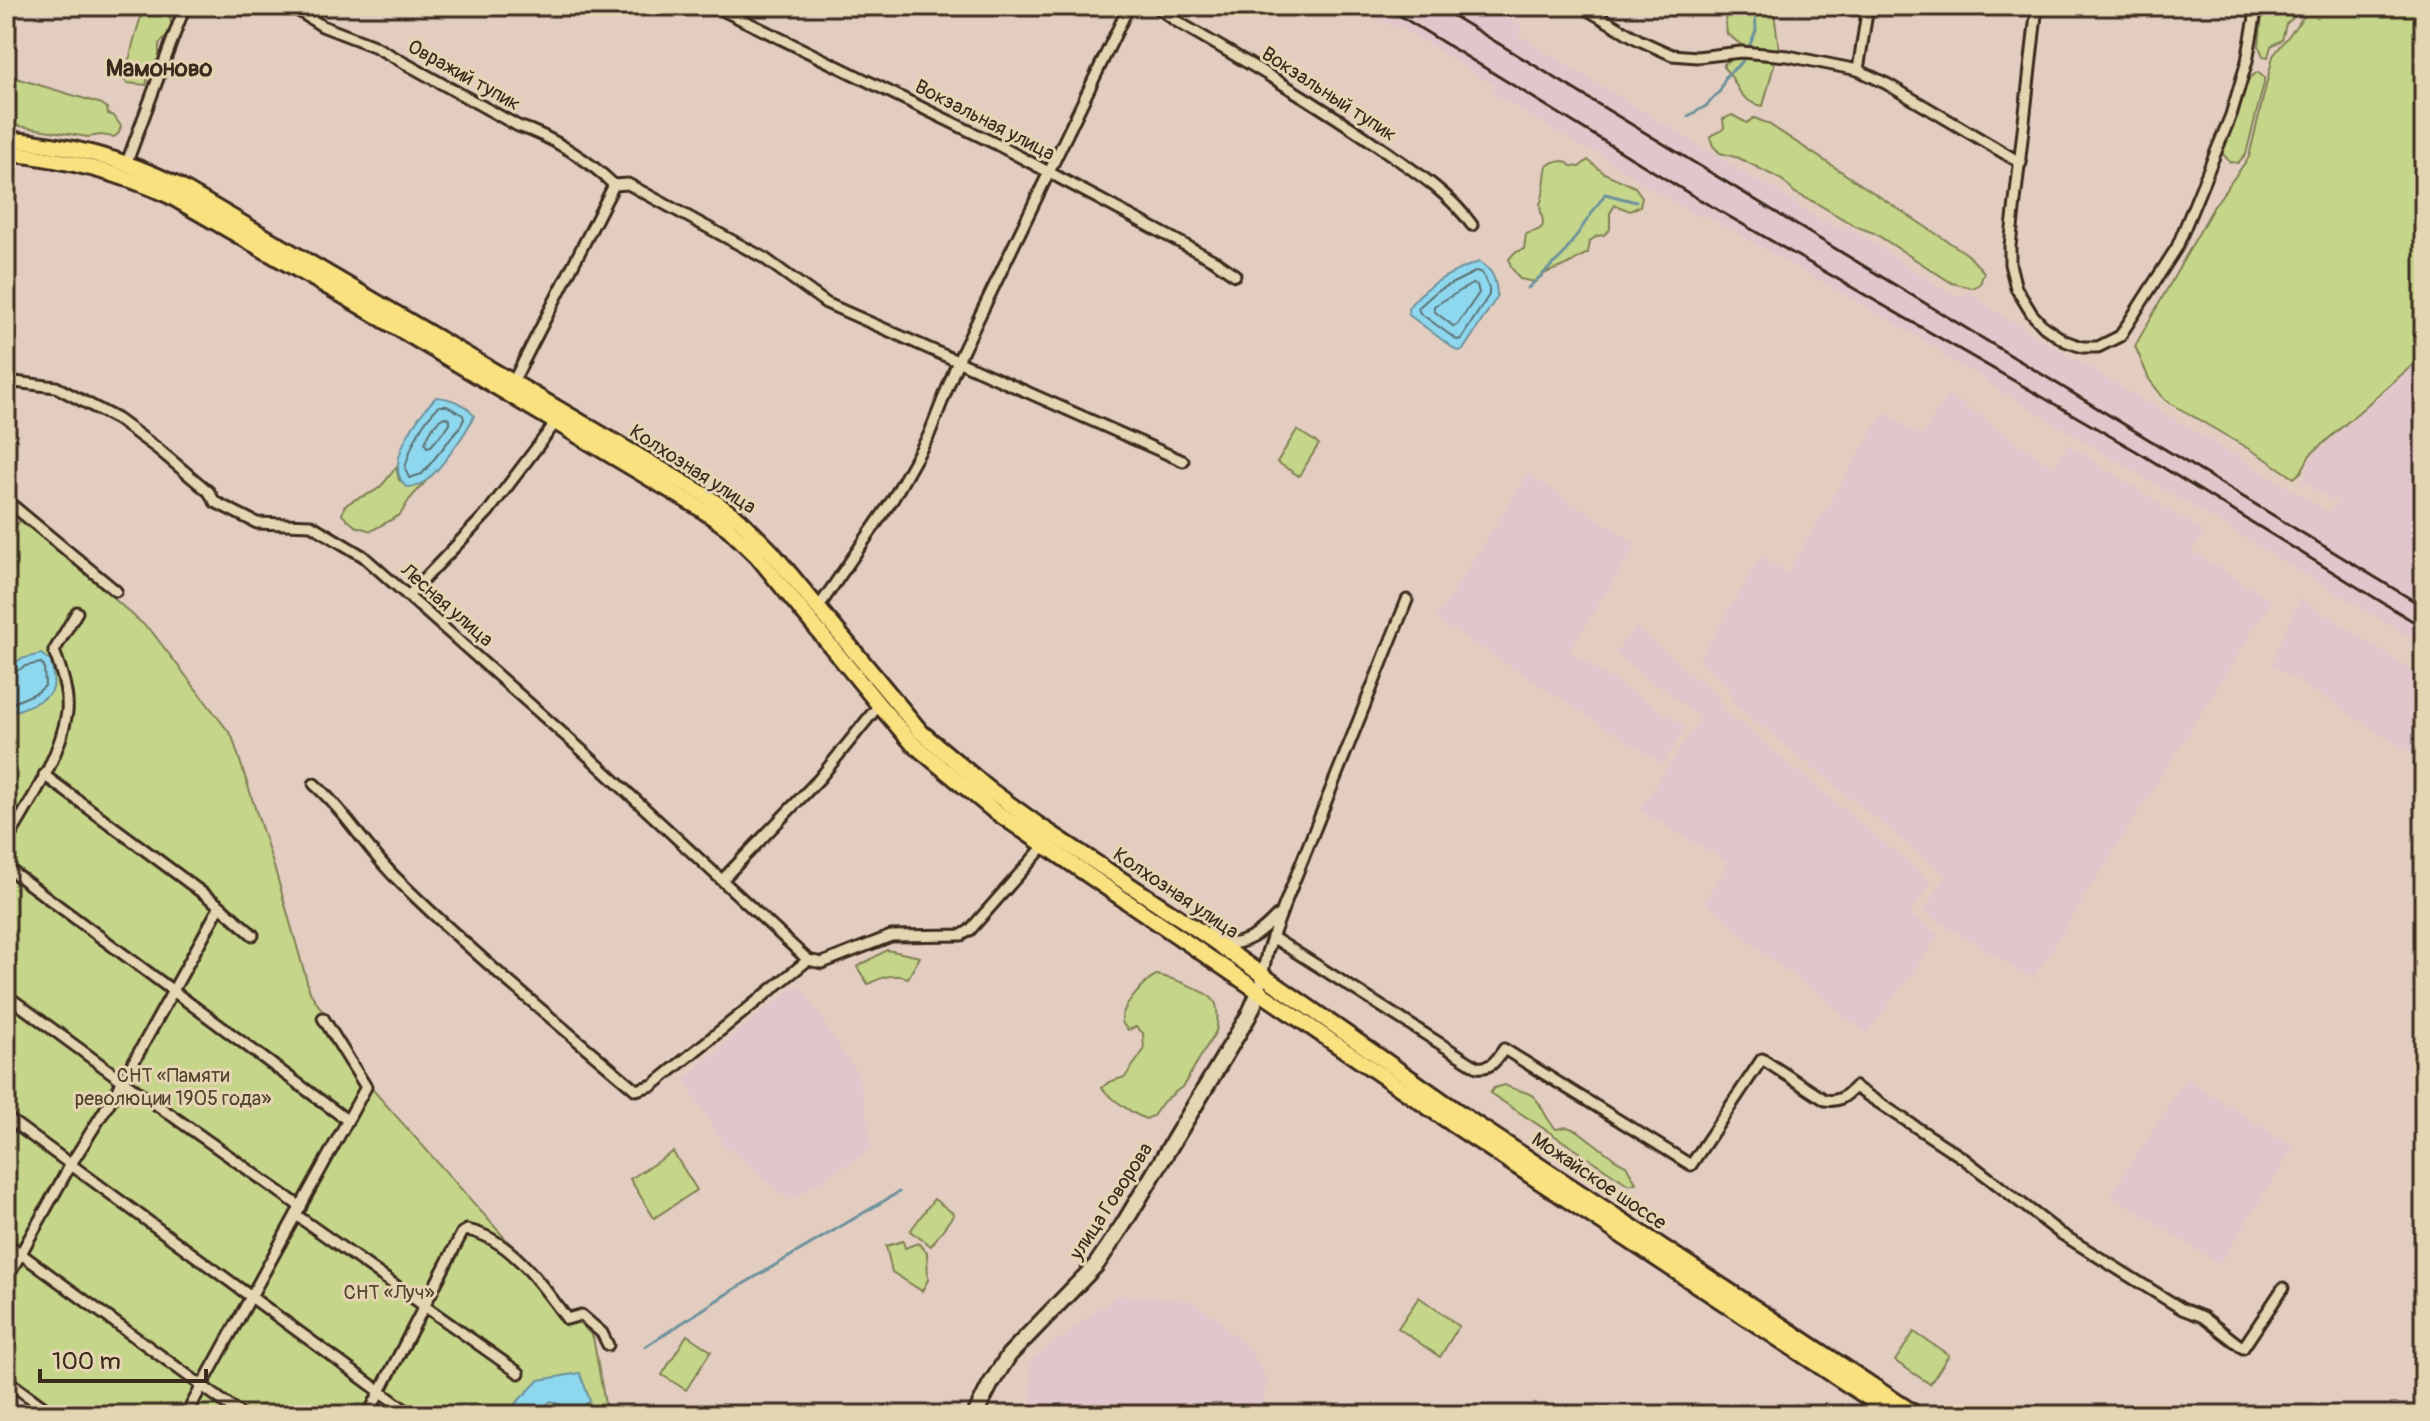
<svg xmlns="http://www.w3.org/2000/svg" width="2430" height="1421" font-family="Pangolin,sans-serif">
	<style>
		.built { fill: #e1c7cb }
		.green { fill: #c5d68a; stroke: #808054; stroke-width: 2 }
		.water { fill: #8ed8ef; stroke: #6d929b; stroke-width: 2 }
		.lines { fill: none; stroke-linecap: round; stroke-linejoin: round }
		.shore { stroke: #5c7072; stroke-width: 2 }
		.stream { stroke: #6d929b; stroke-width: 3 }
		.street-casing { stroke: #3b2a1e; stroke-width: 15 }
		.secondary-casing { stroke: #3b2a1e; stroke-width: 20 }
		.primary-casing { stroke: #3b2a1e; stroke-width: 20 }
		.street { stroke: #e6d5b2; stroke-width: 9 }
		.secondary { stroke: #e6d5b2; stroke-width: 14 }
		.primary { stroke: #fae180; stroke-width: 14 }
		.rail { stroke: #3b2a1e; stroke-width: 3 }
		.labels { text-anchor: middle; dominant-baseline: central; stroke-width: 6; stroke-linejoin: round; paint-order: stroke }
		.street-label { font-size: 20px; fill: #3b2a1e; stroke: #e6d5b2 }
		.park-label { font-size: 20px; fill: #50442e; stroke: #e6d5b2 }
		.quarter-label { font-size: 24px; font-weight: bold; fill: #3b2a1e; stroke: #e6d5b2 }
	</style>
	<rect width="100%" height="100%" fill="#e3cdc1"/>
	<filter id="ink" filterUnits="userSpaceOnUse"><feTurbulence type="fractalNoise" baseFrequency=".0125" numOctaves="2"/><feDisplacementMap in="SourceGraphic" scale="16" xChannelSelector="R" yChannelSelector="G"/><feConvolveMatrix kernelMatrix="1 2 1 2 8 2 1 2 1" color-interpolation-filters="sRGB"/></filter>
	<g filter="url(#ink)">
		<g class="built">
			<polygon points="1361,6 1487,6 1522,27 1518,35 1754,179 1779,191 1781,195 1832,226 1841,229 1846,226 1944,290 1962,298 1968,290 1997,312 2329,512 2337,503 2302,481 2312,456 2424,358 2424,646 1987,383 1983,378 1940,354 1939,349 1700,212 1699,217 1651,189 1597,153 1578,145 1492,92 1495,86 1396,24 1393,27"/>
			<polygon points="1949,394 2054,468 2068,444 2204,532 2192,551 2272,601 2033,979 1923,912 1946,875 1735,705 1724,682 1698,662 1761,556 1787,573 1884,412 1921,437"/>
			<polygon points="1528,474 1637,544 1569,651 1686,727 1663,764 1436,619"/>
			<polygon points="2300,597 2424,679 2424,762 2271,664"/>
			<polygon points="1636,627 1716,695 1728,713 1932,882 1910,914 1940,935 1867,1033 1743,937 1704,901 1729,863 1639,810 1700,717 1615,653"/>
			<polygon points="796,986 803,990 858,1074 873,1148 790,1201 724,1145 684,1080 751,1021"/>
			<polygon points="2186,1078 2294,1148 2219,1264 2111,1195"/>
			<polygon points="1117,1295 1192,1301 1218,1319 1251,1352 1267,1379 1261,1415 1030,1415 1031,1361"/>
		</g>
		<g class="green">
			<path d="M145 6H170C169 25 177 28 159 44V57L149 73 146 85 127 83 123 79C122 69 129 63 131 53 134 37 139 22 145 6Z"/>
			<path d="M1724 6H1773L1779 49C1777 49 1746 47 1744 46 1738 44 1733 37 1727 34Z"/>
			<polygon points="2263,6 2307,6 2286,24 2282,40 2271,46 2268,57 2263,56 2259,46"/>
			<polygon points="2312,6 2424,6 2424,355 2310,455 2301,472 2294,478 2266,459 2165,400 2149,379 2135,346 2214,206 2249,157 2273,56"/>
			<path d="M1735 57 1769 61 1773 60 1774 65 1763 106C1736 101 1739 82 1724 68V64Z"/>
			<polygon points="2258,72 2264,78 2264,83 2246,154 2238,163 2230,162 2222,153 2249,78"/>
			<polygon points="6,75 102,104 107,108 108,114 114,116 121,126 119,133 114,137 101,135 88,137 6,124"/>
			<path d="M1732 115 1747 123 1754 118 1767 123 1967 254 1984 272 1980 284 1973 288 1952 283 1874 233 1855 226 1816 203 1795 193 1782 180 1739 158 1720 153 1713 146 1710 137C1714 132 1720 133 1724 128L1723 119Z"/>
			<path d="M1588 160 1604 173 1635 187 1642 197 1640 206 1630 211 1615 205 1610 213V229L1604 235 1597 236 1590 241 1588 253C1580 256 1572 263 1564 266 1550 272 1547 270 1535 282L1520 279 1511 267 1509 259 1514 253 1524 249 1526 234C1552 227 1541 224 1540 204 1545 195 1544 177 1547 166L1553 162 1565 161 1571 166 1579 167Z"/>
			<polygon points="1297,430 1319,444 1299,476 1277,462"/>
			<path d="M396 467 399 480 414 487 426 481 409 500 400 515 371 531 355 526 342 515 344 507C353 498 363 497 373 492 383 487 390 475 396 467Z"/>
			<polygon points="22,518 152,632 232,736 276,873 310,992 372,1089 593,1337 607,1415 65,1415 6,1371 6,540"/>
			<path d="M887 950 920 957 908 978C893 973 882 977 868 984L857 967Z"/>
			<path d="M1156 975C1169 977 1211 991 1216 1004 1218 1011 1218 1023 1216 1031L1183 1086 1163 1102 1153 1116 1146 1119C1134 1115 1109 1097 1102 1088L1109 1082 1125 1077 1144 1050 1143 1033 1136 1027 1128 1030C1124 1025 1122 1025 1122 1018 1122 1007 1146 980 1156 975Z"/>
			<path d="M1505 1085C1514 1091 1527 1090 1534 1097 1542 1104 1545 1119 1556 1129L1567 1127 1578 1131 1616 1160 1626 1165 1636 1183 1629 1185 1490 1093 1494 1088Z"/>
			<polygon points="673,1152 697,1190 654,1218 630,1179"/>
			<polygon points="934,1199 954,1214 931,1246 910,1231"/>
			<polygon points="903,1241 905,1248 918,1243 927,1252 928,1280 922,1291 892,1272 886,1246"/>
			<polygon points="1419,1297 1459,1326 1440,1357 1398,1328"/>
			<polygon points="1914,1332 1949,1355 1930,1384 1895,1361"/>
			<polygon points="687,1335 711,1351 686,1390 662,1375"/>
		</g>
		<g class="water">
			<path d="M1479 262C1492 268 1497 282 1497 297L1463 350 1457 351 1409 315 1408 308C1424 286 1453 271 1479 262Z"/>
			<path d="M436 397C451 398 466 404 474 416 467 432 438 473 424 482 419 486 413 487 406 487 382 463 418 416 436 397Z"/>
			<path d="M41 654 51 661C52 669 55 681 53 688 50 700 17 710 6 715V669L21 659Z"/>
			<polygon points="580,1373 590,1401 576,1411 551,1401 532,1415 504,1415 539,1380"/>
		</g>
		<g class="lines">
			<g class="shore">
				<polygon points="1477,271 1482,273 1489,288 1489,295 1461,339 1457,340 1420,313 1418,308 1437,291"/>
				<polygon points="1472,284 1477,285 1479,293 1457,325 1453,326 1434,311 1434,306"/>
				<path d="M439 406H447L463 415 464 419 460 427 422 474 409 478 405 468C411 444 421 423 439 406Z"/>
				<path d="M445 417 450 419V424L431 446 427 447 425 443C429 433 435 420 445 417Z"/>
				<polyline points="6,675 12,674 25,666 41,663 44,666 45,686 38,692 6,706"/>
			</g>
			<g class="stream">
				<polyline points="1688,116 1706,106 1720,91 1726,76 1742,62 1756,31 1755,6"/>
				<polyline points="1528,288 1563,255 1605,194 1636,202"/>
				<polyline points="645,1347 728,1293 899,1192"/>
			</g>
			<g class="street-casing">
				<g id="street">
					<path d="M291 6 322 26 374 46 518 126C551 136 590 161 614 185"/>
					<polyline points="714,6 996,144 1215,261 1235,275"/>
					<path d="M1156 6 1176 21C1247 62 1317 103 1384 150 1416 172 1449 193 1472 225"/>
					<polyline points="1581,6 1639,40 1672,55 1697,57 1741,52 1788,56 1858,70 1887,84 2021,163"/>
					<polyline points="2037,6 2010,246 2010,264 2016,288 2032,314 2044,327 2065,341 2082,347 2098,347 2120,336 2177,247 2231,115 2247,61 2257,6"/>
					<polyline points="1858,70 1868,6"/>
					<polyline points="127,162 185,6"/>
					<polyline points="614,185 628,184 764,258 826,303 1183,461"/>
					<polyline points="6,381 56,387 117,419 158,449 209,492 215,502 257,523 311,525 363,556 586,754 808,960"/>
					<polyline points="513,382 614,185"/>
					<polyline points="6,500 116,591"/>
					<polyline points="409,595 488,512 556,422"/>
					<polyline points="818,608 893,499 929,435 958,361 1129,6"/>
					<polyline points="44,775 220,906 253,935"/>
					<path d="M314 784C346 812 367 850 398 880 473 954 555 1021 636 1090L653 1085 808 960"/>
					<path d="M6 843C29 803 60 759 67 712 69 692 61 669 54 651L77 612"/>
					<polyline points="6,867 347,1120"/>
					<polyline points="723,879 819,779 879,705"/>
					<path d="M1272 937 1477 1067C1492 1069 1496 1060 1504 1049L1691 1165 1762 1059 1825 1100C1839 1102 1845 1097 1855 1087L1963 1158 2060 1233 2182 1309 2203 1317 2243 1348 2283 1288"/>
					<path d="M1222 944C1247 945 1261 933 1277 916"/>
					<polyline points="808,960 822,963 891,936 962,935 970,930 1044,846"/>
					<polyline points="1259,992 1267,952 1282,911 1407,600"/>
					<polyline points="6,995 123,1081 301,1207"/>
					<polyline points="6,1117 412,1415"/>
					<polyline points="296,1215 519,1373"/>
					<polyline points="6,1243 242,1415"/>
					<polyline points="6,1280 71,1164 123,1081 220,906"/>
					<polyline points="6,1380 54,1415"/>
					<polyline points="186,1415 366,1087 323,1018"/>
					<path d="M368 1415 462 1233 467 1230C510 1238 542 1285 567 1319L581 1315 602 1333 608 1345"/>
				</g>
			</g>
			<g class="secondary-casing">
				<polyline id="secondary" points="975,1415 990,1385 1009,1355 1096,1265 1123,1225 1249,1015 1259,992"/>
			</g>
			<g class="primary-casing">
				<g id="primary">
					<path d="M6 139C68 145 120 157 177 185L705 495 740 520 771 551 921 732 990 790 1037 824 1195 928 1467 1118 1917 1415"/>
					<path d="M6 153C64 159 117 171 170 196L342 295 698 507 728 528 757 556 879 705 912 743 993 810 1460 1129 1894 1415"/>
				</g>
			</g>
			<use href="#street" class="street"/>
			<use href="#secondary" class="secondary"/>
			<use href="#primary" class="primary"/>
			<g class="rail">
				<polyline points="1384,6 1690,194 2136,451 2424,628"/>
				<polyline points="1437,6 2424,607"/>
			</g>
		</g>
	</g>
	<g class="labels">
		<g class="street-label">
			<text transform="translate(464 75) rotate(29)">Овражий тупик</text>
			<text transform="translate(1329 94) rotate(33)">Вокзальный тупик</text>
			<text transform="translate(985 120) rotate(27)">Вокзальная улица</text>
			<text transform="translate(693 469) rotate(33)">Колхозная улица</text>
			<text transform="translate(447 605) rotate(41)">Лесная улица</text>
			<text transform="translate(1176 893) rotate(34)">Колхозная улица</text>
			<text transform="translate(1599 1181) rotate(34)">Можайское шоссе</text>
			<text transform="translate(1111 1201) rotate(-57)">улица Говорова</text>
		</g>
		<g class="park-label">
			<text x="173" y="1075">СНТ «Памяти<tspan x="173" dy="23">революции 1905 года»</tspan></text>
			<text x="389" y="1292">СНТ «Луч»</text>
		</g>
		<g class="quarter-label">
			<text x="159" y="68">Мамоново</text>
		</g>
	</g>
	<rect width="2430" height="1421" fill="none" stroke="#e6d5b2" stroke-width="32"/>
	<rect x="16" y="16" width="2398" height="1389" fill="none" stroke="#3b2a1e" stroke-width="3" filter="url(#ink)"/>
	<path d="M40 1369v12h166v-12" fill="none" stroke="#3b2a1e" stroke-width="4"/>
	<text x="52" y="1369" font-size="24" fill="#3b2a1e" stroke="#e6d5b2" stroke-width="6" paint-order="stroke">100 m</text>
</svg>
